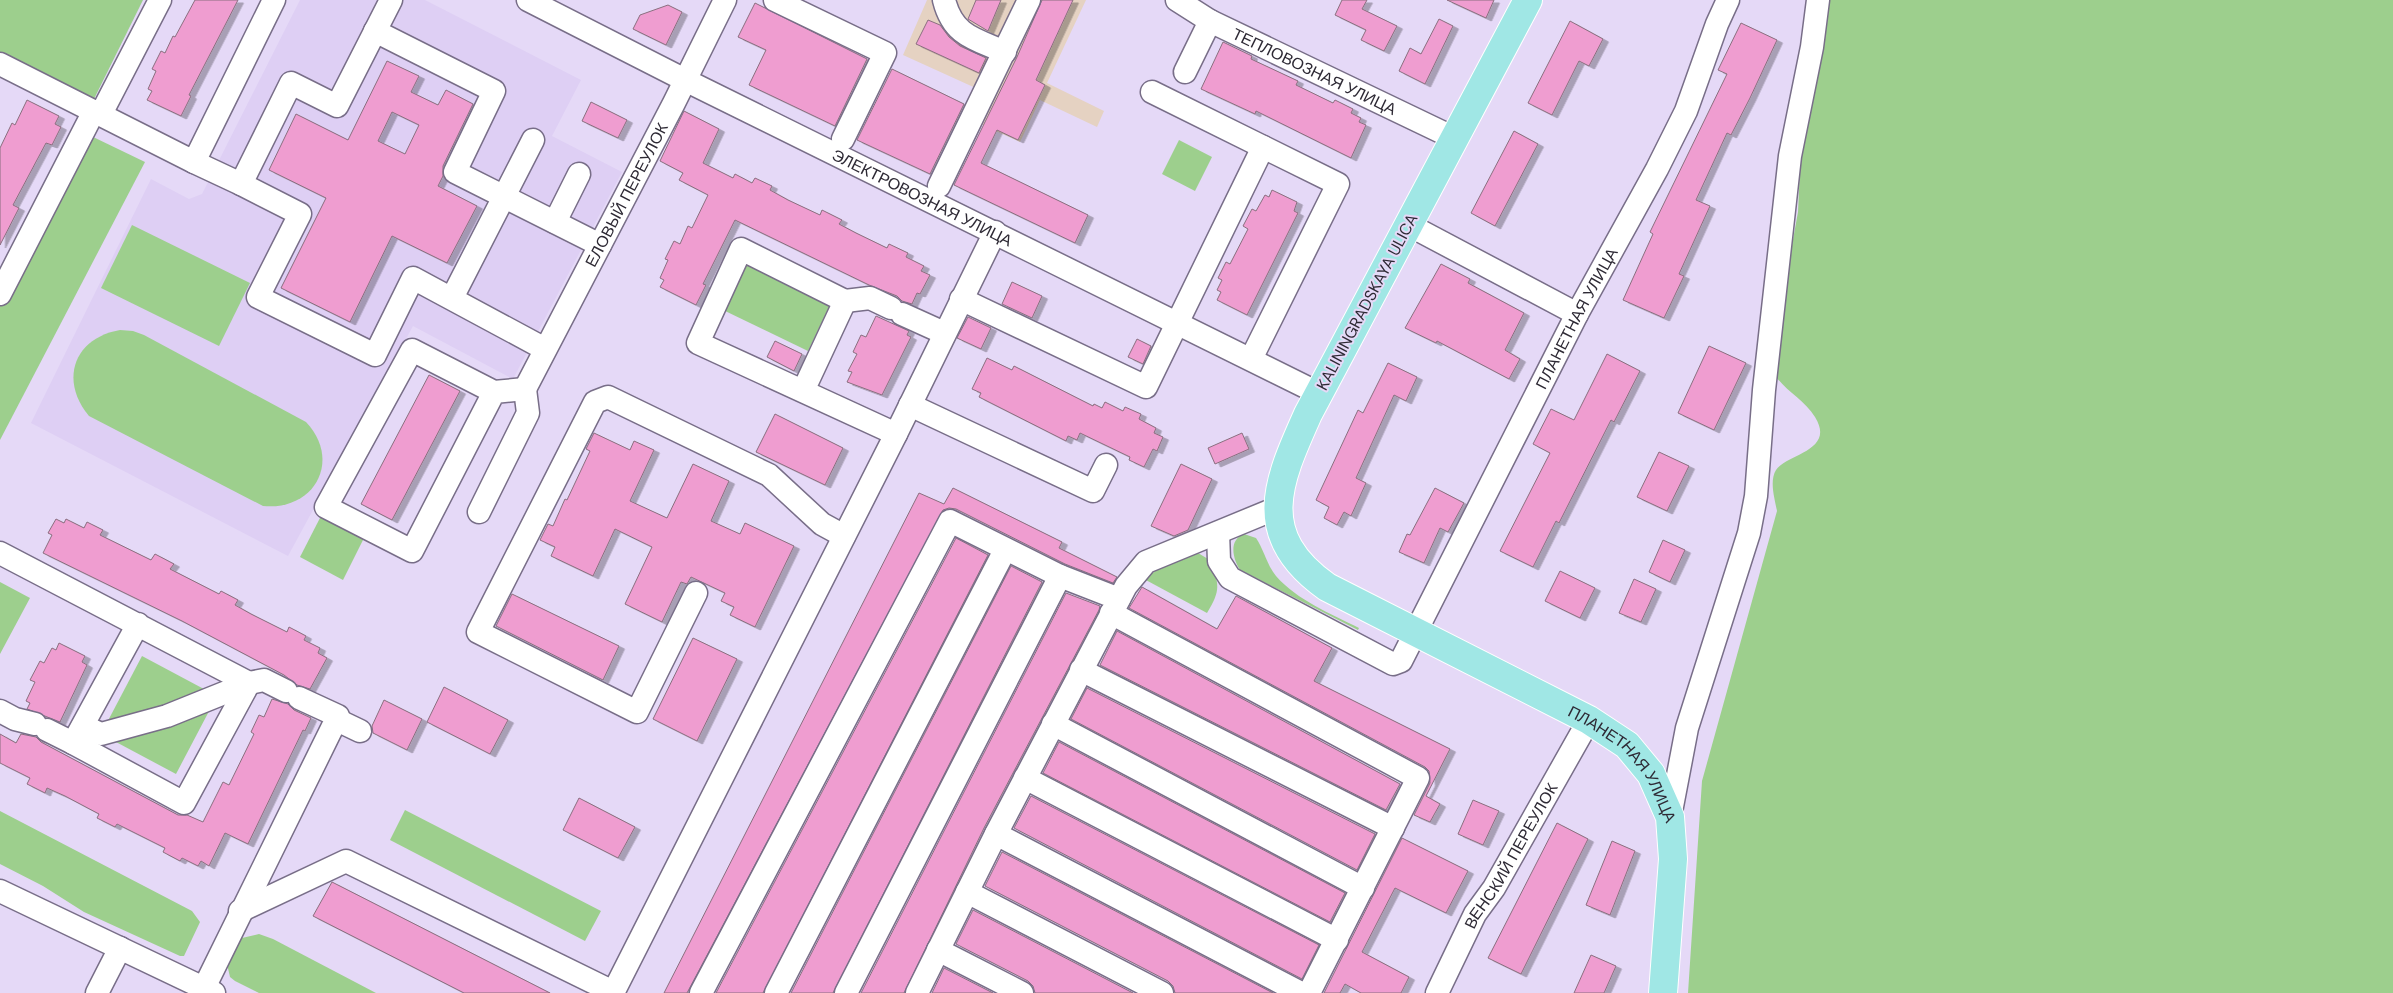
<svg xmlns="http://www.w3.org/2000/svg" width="2393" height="993" font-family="'DM Sans',sans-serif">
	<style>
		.built { fill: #decff4 }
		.industrial { fill: #e5d2c2 }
		.green { fill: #9dcf8d }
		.building { fill: #ef9dd0; stroke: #8a6f7f; fill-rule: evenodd; filter: url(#shadow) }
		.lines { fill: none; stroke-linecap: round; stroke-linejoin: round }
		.minor-casing { stroke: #786e88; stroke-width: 25 }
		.major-casing { stroke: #fff; stroke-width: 30 }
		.minor { stroke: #fff; stroke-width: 22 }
		.major { stroke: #a0e7e5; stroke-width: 28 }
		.labels { text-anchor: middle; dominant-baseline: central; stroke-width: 4; stroke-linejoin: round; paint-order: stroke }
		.street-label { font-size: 16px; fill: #2e2a35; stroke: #e5d9f7 }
	</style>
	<defs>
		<filter id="shadow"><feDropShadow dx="5.5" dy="3" stdDeviation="0" flood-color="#0004"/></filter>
	</defs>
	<rect width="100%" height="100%" fill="#e5d9f7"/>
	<polygon class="built" points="300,0 425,0 581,80 552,136 622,172 513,379 413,326 288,556 31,423 151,179 189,199 202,194"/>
	<polygon class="industrial" points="927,0 1086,0 1047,83 1104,111 1097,127 1040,100 1020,142 978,123 991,95 903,55"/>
	<g class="green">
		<polygon points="0,0 143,0 93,101 0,54"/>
		<path d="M1825 0H2393V993H1688L1702 781 1777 511C1775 500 1769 481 1776 470 1787 454 1836 451 1815 417 1804 399 1783 390 1773 372L1780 311 1798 212 1802 125Z"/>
		<polygon points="89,135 145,162 0,440 0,306"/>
		<polygon points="1179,140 1212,157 1195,191 1162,174"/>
		<polygon points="132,225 250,283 219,346 101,288"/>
		<polygon points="744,262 831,303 808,351 721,309"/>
		<path d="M120 330 133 331 144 335 306 422C342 460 315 511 263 506L89 416C59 380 74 338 120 330Z"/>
		<polygon points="321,516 364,538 343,580 300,557"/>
		<path d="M1244 534 1256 538C1264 550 1267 565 1276 576 1297 600 1331 614 1359 628L1358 630 1240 570C1233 559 1228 540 1244 534Z"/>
		<path d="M1198 553 1208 559C1220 583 1221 590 1207 613L1144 579C1160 567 1178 557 1198 553Z"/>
		<polygon points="0,582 30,598 0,654"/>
		<polygon points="142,656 217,696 176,774 101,734"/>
		<polygon points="405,810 601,911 585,941 390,840"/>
		<polygon points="0,811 192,911 200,922 184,956 180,956 84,912 43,886 0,864"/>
		<polygon points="259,934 273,939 376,993 259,993 235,981 230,977 227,964 235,946 242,938"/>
	</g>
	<g class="building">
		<polygon points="195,0 238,0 189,95 191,96 181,116 147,100 152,91 148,89 156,71 152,69 161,51 165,53 173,36 175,37"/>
		<polygon points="976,0 1001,0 988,31 968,19"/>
		<polygon points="1042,0 1073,0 1036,80 1045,85 1018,140 997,130 981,163 1088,215 1075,243 954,185 1017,57"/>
		<polygon points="1342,0 1367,0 1362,9 1397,26 1384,51 1361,40 1366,30 1335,15"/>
		<polygon points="1447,0 1494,0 1486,18"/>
		<polygon points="755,3 867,59 835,126 749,85 766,50 738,37"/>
		<polygon points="668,5 682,12 666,45 633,29 640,15"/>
		<polygon points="1439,19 1453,26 1425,84 1399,71 1410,48 1421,54"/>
		<polygon points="928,20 940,25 949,37 960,46 986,58 979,73 916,44"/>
		<polygon points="1570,21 1603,39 1589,66 1579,61 1552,115 1528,103"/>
		<polygon points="1741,23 1777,40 1750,98 1731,135 1727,133 1696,200 1710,206 1679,274 1684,276 1664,318 1623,300 1653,234 1650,232 1727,74 1718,70"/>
		<polygon points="1223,42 1252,56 1251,59 1298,81 1296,85 1333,103 1335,100 1353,109 1351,113 1361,118 1359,122 1366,125 1351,158 1256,111 1255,114 1201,89"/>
		<path d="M387 61 419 76 411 92 438 105 446 90 473 104 443 166V176L438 186 477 206 447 263 392 236 350 322 281 288 326 198 269 170 296 114 348 140ZM392 112 419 125 405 154 378 141Z"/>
		<polygon points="892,69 964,104 930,174 857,140"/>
		<polygon points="27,100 59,116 55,124 61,127 52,145 46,143 13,205 19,208 0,245 0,148 12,123 15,125"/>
		<polygon points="591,102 627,120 618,138 582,121"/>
		<polygon points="684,111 719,129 703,163 733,178 735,174 752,183 755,178 772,186 770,190 788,200 820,215 822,210 842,220 839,224 856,233 887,248 889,244 908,253 906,257 924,266 921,271 930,275 920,294 917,293 912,304 902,301 897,296 869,285 735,220 703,284 706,285 696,305 660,287 664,280 660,278 668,260 665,259 674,241 680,244 688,226 692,228 708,195 679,180 683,173 660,161"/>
		<polygon points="1514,131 1538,144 1495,226 1471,213"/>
		<polygon points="1272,190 1297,202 1294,211 1298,213 1247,315 1217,300 1221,292 1217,290 1222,280 1218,278 1226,262 1230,264 1248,229 1243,226 1252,209 1256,211 1265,195 1269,197"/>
		<polygon points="1441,264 1470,279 1468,283 1524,313 1505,350 1520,359 1509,379 1437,341 1436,343 1405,328"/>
		<polygon points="1012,282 1042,296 1032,318 1002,304"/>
		<polygon points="876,316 909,331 907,335 911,337 882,395 847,382 852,372 848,371 857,354 853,352 861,335 866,337"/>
		<polygon points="968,317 991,328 981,349 957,338"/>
		<polygon points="1137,339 1151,346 1143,364 1128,357"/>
		<polygon points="775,341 802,354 794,371 767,357"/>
		<polygon points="1709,346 1746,363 1714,430 1678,413"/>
		<polygon points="1607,354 1640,371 1614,422 1611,420 1559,523 1556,521 1533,567 1500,551 1550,453 1533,444 1551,409 1574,420"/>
		<polygon points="987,358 1012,370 1014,366 1093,406 1094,404 1102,408 1105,402 1123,411 1125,407 1141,414 1139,419 1156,428 1154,433 1163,437 1157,451 1153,449 1144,467 1129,460 1130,457 1080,433 1077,440 1068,436 1066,441 979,397 981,393 972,389"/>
		<polygon points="1388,363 1417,377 1406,401 1394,395 1356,478 1366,483 1351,516 1344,512 1337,525 1324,518 1329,507 1316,500 1358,410 1363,413"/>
		<polygon points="429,375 460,391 392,520 361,504"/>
		<polygon points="775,414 843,448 825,485 756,452"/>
		<polygon points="594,433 630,450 634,441 654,450 630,501 667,518 693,464 729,481 711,521 740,534 745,523 794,546 755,627 730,615 734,607 721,601 725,593 691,577 687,584 681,582 662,622 625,604 652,547 615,529 593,576 551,556 555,547 540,540 548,524 553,526 565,499 567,500 590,451 586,449"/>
		<polygon points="1242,433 1249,449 1215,464 1208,448"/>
		<polygon points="1659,452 1689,466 1667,511 1637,497"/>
		<polygon points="1181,464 1212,479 1188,530 1174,536 1151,526"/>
		<polygon points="953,488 1062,542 1059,548 1117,577 1113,583 1065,564 956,509 949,508 943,510 687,993 664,993 919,493 944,504"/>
		<polygon points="1435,488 1464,503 1448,532 1440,528 1424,563 1399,552 1407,534 1410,535"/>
		<polygon points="56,519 64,523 66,519 84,528 87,522 103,530 100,535 151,560 155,554 174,564 170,569 219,594 221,591 238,600 235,605 251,614 287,632 289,627 306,636 304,640 320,648 318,653 327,658 310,689 297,685 284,675 182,621 43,553 52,535 48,533"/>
		<polygon points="956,538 988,555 763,993 716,993"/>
		<polygon points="1663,540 1685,550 1670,582 1649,572"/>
		<polygon points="1011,566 1042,582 833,993 791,993"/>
		<polygon points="1560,571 1595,588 1580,618 1545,601"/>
		<polygon points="1634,579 1656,589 1641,622 1619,613"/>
		<polygon points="1142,587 1217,629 1236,596 1332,648 1314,681 1450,749 1426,796 1440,804 1430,822 1414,815 1430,783 1429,771 1425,767 1129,608"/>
		<polygon points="1066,593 1100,606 1099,610 984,828 904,993 861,993"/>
		<polygon points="512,594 619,646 603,680 496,626"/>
		<polygon points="1117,631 1400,784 1386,810 1100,665"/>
		<polygon points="693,638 737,659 697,741 653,719"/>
		<polygon points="59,643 85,656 82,662 87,665 60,722 27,709 30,703 26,701 35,682 30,680 40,661 44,663 52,648 56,650"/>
		<polygon points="444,687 508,720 490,754 427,722"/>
		<polygon points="1087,688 1375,834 1357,870 1071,719"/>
		<polygon points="272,699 288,704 294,710 311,718 305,731 303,730 248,844 225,833 209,866 201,861 198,866 182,858 180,861 163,852 165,848 117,824 115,827 97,818 99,814 65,796 47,788 45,793 27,784 30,778 0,763 0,734 16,743 21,734 36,737 41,742 178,815 187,815 203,822 223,782 229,785 254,734 251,732 259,715 264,717"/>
		<polygon points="384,700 422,719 407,750 373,733 372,726"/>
		<polygon points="1059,742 1345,893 1330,922 1043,773"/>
		<polygon points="1031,796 1319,945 1302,979 1014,828"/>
		<polygon points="579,798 635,827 618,858 563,830"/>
		<polygon points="1473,800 1499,811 1483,845 1458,834"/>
		<polygon points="1557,823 1588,839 1521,974 1488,958"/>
		<polygon points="1402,838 1468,871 1446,913 1395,888 1362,952 1409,977 1401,993 1361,993 1345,984 1340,993 1324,993"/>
		<polygon points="1612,841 1635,851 1610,915 1586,905"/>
		<polygon points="1002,852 1273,993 1175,993 1173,986 1168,981 985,886"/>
		<polygon points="332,882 550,993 464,993 313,916"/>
		<polygon points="973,910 1133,993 1035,993 1033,986 1028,981 956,944"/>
		<polygon points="1591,955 1616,966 1604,993 1574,993"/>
		<polygon points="944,968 993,993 932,993"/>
	</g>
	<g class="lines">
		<g class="minor-casing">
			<g id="minor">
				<polyline points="391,0 337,106 291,83 241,184 300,214 258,297 375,355 413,278 545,349"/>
				<path id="s1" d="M528 0 685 80 1318 393"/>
				<polyline points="775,0 885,53 843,139"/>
				<path d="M944 0C953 36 975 39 1005 52"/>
				<path id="s2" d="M1177 0 1210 21 1454 138"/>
				<polyline points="375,31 494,91 455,172 600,245"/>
				<polyline points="0,64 194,162 274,0"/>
				<polyline points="1185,72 1210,21"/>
				<polyline points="1152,92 1338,184 1251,359"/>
				<polyline points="101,114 160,0"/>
				<polyline points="194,162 241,184"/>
				<polyline points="939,186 1029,0"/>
				<polyline points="555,222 579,174"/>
				<polyline points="1409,225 1577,314"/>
				<polyline points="0,294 94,111"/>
				<polyline points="452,298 533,140"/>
				<polyline points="961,299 1146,387 1263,147"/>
				<polyline points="845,301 870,298 891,308"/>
				<polyline points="902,314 944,333"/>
				<path id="s3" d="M525 389 674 103 725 0"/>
				<polyline points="803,391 845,301 741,249 698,343 896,434"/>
				<polyline points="494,392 412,551 326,507 412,350 494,392 525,389"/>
				<polyline points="910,405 1093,491 1106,465"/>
				<polyline points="479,512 528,413 525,389"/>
				<path id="s4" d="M1218 533 1219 561 1230 578 1393 664 1401 661 1577 314 1657 169 1686 111 1717 24 1728 0"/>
				<polyline points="0,553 249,683 184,803 73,743 138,624"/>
				<polyline points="696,593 637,712 478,632 595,402 608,397 769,475 822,524 844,536"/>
				<polyline points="1111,613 1418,778 1309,993"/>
				<polyline points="1081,670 1393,828"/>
				<polyline points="0,711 15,719 35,724"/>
				<polyline points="337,720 360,731"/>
				<polyline points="1053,724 1363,888"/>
				<polyline points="83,726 101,734 167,716 249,683 264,680 286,691"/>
				<polyline points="47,730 73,743"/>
				<polyline points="1025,778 1337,940"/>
				<polyline points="1670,817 1687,728 1749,533 1756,496 1764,390 1790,156 1812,47 1818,0"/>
				<polyline points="996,834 1301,993"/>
				<polyline points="0,891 214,993"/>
				<polyline points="967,892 1162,993"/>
				<polyline points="240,911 346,861 613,992"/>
				<polyline points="938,950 1022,993"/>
				<polyline points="204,988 338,716 299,698"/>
				<polyline points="97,993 120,948"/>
				<polyline points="613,993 896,434 995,232"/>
				<polyline points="701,993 950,521 1060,576 1119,599"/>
				<polyline points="776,993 1005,550"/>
				<polyline points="846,993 1060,576"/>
				<polyline points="917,993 996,834 1126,586 1146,562 1277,508"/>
				<path id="s5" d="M1437 993 1475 914 1494 888 1589 720"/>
			</g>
		</g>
		<g class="major-casing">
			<g id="major">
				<path id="s6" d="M1528 0 1308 414C1278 481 1253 535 1327 587L1589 720 1627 745 1651 774 1670 817 1673 859 1663 993"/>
			</g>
		</g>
		<use href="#minor" class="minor"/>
		<use href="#major" class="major"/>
	</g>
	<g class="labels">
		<g class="street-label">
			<text stroke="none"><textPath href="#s2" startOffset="155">ТЕПЛОВОЗНАЯ УЛИЦА</textPath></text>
			<text stroke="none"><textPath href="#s3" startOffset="219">ЕЛОВЫЙ ПЕРЕУЛОК</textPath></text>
			<text stroke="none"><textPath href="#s1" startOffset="441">ЭЛЕКТРОВОЗНАЯ УЛИЦА</textPath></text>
			<text transform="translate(1367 302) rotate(-62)">KALININGRADSKAYA ULICA</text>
			<text stroke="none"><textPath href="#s4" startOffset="626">ПЛАНЕТНАЯ УЛИЦА</textPath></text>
			<text stroke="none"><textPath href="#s6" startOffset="1015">ПЛАНЕТНАЯ УЛИЦА</textPath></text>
			<text stroke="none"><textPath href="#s5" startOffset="156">ВЕНСКИЙ ПЕРЕУЛОК</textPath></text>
		</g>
	</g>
</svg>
